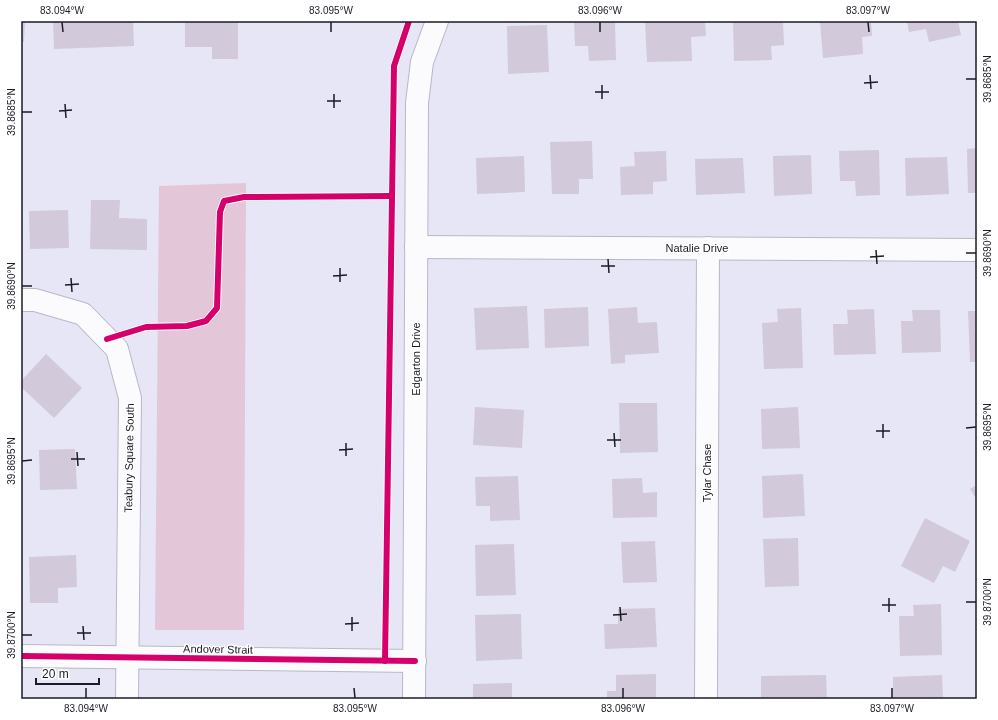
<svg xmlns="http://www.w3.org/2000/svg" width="998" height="720" font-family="Helvetica,sans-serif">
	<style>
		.green { fill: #e3c6d8 }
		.building { fill: #d2c9db }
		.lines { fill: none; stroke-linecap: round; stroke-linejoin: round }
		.minor-casing { stroke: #b8b8c5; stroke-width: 24 }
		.minor { stroke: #fbfbfe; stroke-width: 22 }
		.cycleway-casing { stroke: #fff; stroke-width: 8 }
		.cycleway { stroke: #d6006c; stroke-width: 6 }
		.ticks { fill: none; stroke: #1b1b26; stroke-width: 1.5 }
		.labels { text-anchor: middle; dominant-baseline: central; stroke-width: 3; stroke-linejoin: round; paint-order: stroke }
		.street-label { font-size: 11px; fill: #1b1b26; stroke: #fff }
		.neatline { fill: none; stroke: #1b1b26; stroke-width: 1.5 }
		.ticks-label { font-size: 10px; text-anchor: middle; fill: #1b1b26 }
	</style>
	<rect width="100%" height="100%" fill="#e6e6f7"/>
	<polygon class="green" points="246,183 244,630 155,630 159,186"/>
	<g class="building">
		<polygon points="21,21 25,21 24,42 21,42"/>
		<polygon points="53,21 133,21 134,46 54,49"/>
		<polygon points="185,21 238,21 238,59 212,59 212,47 185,47"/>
		<polygon points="574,21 615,21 616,60 589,61 588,46 575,46"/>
		<polygon points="645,21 705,21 706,36 691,37 692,61 647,62"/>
		<polygon points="733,21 783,21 784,45 771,46 772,60 734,61"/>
		<polygon points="820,21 871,21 872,36 862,37 863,54 823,58"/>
		<polygon points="907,21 958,21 961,35 929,42 926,29 909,32"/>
		<polygon points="547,25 549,72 508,74 507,26"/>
		<polygon points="592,141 593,179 579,179 579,194 552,194 550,142"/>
		<polygon points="977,148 977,193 968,193 967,149"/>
		<polygon points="879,150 880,195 856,196 855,181 840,181 839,151"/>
		<polygon points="666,151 667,181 653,182 653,194 621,195 620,167 635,166 634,152"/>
		<polygon points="811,155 812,194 774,196 773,156"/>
		<polygon points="524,156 525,192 477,194 476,158"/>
		<polygon points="947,157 949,194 906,196 905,158"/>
		<polygon points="743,158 745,193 696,195 695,159"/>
		<polygon points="91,200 120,200 119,218 147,219 147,250 90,249"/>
		<polygon points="68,210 69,248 30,249 29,211"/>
		<polygon points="527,306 529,348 476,350 474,308"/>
		<polygon points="588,307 589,346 545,348 544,309"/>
		<polygon points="637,307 638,323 657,322 659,353 625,355 625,363 611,364 608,309"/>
		<polygon points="801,308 803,368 764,369 762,323 778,322 777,309"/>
		<polygon points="874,309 876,354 834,355 833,324 848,324 847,310"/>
		<polygon points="912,310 940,310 941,352 902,353 901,321 913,321"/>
		<polygon points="968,311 977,311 977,362 970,362"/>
		<polygon points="46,354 82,388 54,418 21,387 21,381"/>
		<polygon points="619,403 657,403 658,452 620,453"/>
		<polygon points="475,407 524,410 522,448 473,445"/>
		<polygon points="798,407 800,448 762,449 761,409"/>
		<polygon points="75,449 77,489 40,490 39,450"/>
		<polygon points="803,474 805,516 763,518 762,476"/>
		<polygon points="518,476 520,520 490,521 490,506 476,506 475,477"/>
		<polygon points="642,478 643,493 657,492 657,517 613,518 612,479"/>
		<polygon points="977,485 977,500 970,489"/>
		<polygon points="925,518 970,541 955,572 943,566 934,583 901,566"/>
		<polygon points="798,538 799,586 765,587 763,539"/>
		<polygon points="655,541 657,582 623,583 621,542"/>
		<polygon points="514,544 516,595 476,596 475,545"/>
		<polygon points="76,555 77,587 58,588 58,603 30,603 29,557"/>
		<polygon points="941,604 942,655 900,656 899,616 914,616 913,605"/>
		<polygon points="655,608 657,647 605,649 604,624 618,624 618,609"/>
		<polygon points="521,614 522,659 476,661 475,615"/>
		<polygon points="656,674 656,699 607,699 607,691 616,691 616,675"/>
		<polygon points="826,675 827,699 761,699 761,676"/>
		<polygon points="942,675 943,699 893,699 893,677"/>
		<polygon points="512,683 512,699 473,699 473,684"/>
	</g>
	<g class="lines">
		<g class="minor-casing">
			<g id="minor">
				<polyline points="416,247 977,250"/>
				<polyline points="21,300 35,300 83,314 117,349 130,398 127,699"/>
				<polyline points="21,656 415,661"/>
				<polyline points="414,699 417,103 422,62 437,21"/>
				<polyline points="706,699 708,248"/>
			</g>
		</g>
		<use href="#minor" class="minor"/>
		<g class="cycleway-casing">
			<g id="cycleway">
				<polyline points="107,339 146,327 187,326 206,321 217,308 220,212 224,201 244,197 392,196"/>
				<polyline points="21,656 415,661"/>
				<polyline points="385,661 394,66 409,21"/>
			</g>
		</g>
		<use href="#cycleway" class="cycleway"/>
	</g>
	<path class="ticks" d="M62 22 63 32M331 22V32M600 22V32M868 22 869 32M870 75 871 89M966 79H976M864 83 878 82M602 85V99M595 92H609M334 94V108M327 101H341M65 104 66 118M59 111 72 110M22 112H32M876 250 877 264M966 253H976M870 257 884 256M608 259 609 273M601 266H615M340 268V282M333 276 347 275M71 278 72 292M65 285 79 284M22 286H32M883 424V438M966 428 976 427M876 431H890M614 433 615 447M607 440H621M346 443V456M339 450 353 449M77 452 78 466M71 459H85M22 461 32 460M889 598V612M966 602H976M882 605H896M620 607 621 621M613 615 627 614M352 617V631M345 624 359 623M83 626 84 640M77 633H91M22 635H32M86 688V698M354 688 355 698M623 688V698M892 688V698"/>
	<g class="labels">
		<g class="street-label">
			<text x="697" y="248">Natalie Drive</text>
			<text transform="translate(416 359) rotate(-90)">Edgarton Drive</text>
			<text transform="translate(129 458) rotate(-89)">Teabury Square South</text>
			<text transform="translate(707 473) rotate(-90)">Tylar Chase</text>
			<text transform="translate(218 649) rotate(1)">Andover Strait</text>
		</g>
	</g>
	<rect width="998" height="720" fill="none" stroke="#ffffff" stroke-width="44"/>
	<path d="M36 678v6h63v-6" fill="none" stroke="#1b1b26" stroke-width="2"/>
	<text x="42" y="678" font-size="12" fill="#1b1b26" stroke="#ffffff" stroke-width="3" paint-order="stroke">20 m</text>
	<rect x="22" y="22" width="954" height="676" class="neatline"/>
	<g class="ticks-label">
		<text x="62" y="14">83.094°W</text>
		<text x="331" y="14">83.095°W</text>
		<text x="600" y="14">83.096°W</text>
		<text x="868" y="14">83.097°W</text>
		<text transform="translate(987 79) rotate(-90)" y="4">39.8685°N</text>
		<text transform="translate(11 112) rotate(-90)" y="4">39.8685°N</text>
		<text transform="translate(987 253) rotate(-90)" y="4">39.8690°N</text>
		<text transform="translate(11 286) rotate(-90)" y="4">39.8690°N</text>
		<text transform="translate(987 427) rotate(-90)" y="4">39.8695°N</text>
		<text transform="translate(11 461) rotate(-90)" y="4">39.8695°N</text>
		<text transform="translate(987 602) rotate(-90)" y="4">39.8700°N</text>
		<text transform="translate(11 635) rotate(-90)" y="4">39.8700°N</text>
		<text x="86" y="712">83.094°W</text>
		<text x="355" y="712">83.095°W</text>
		<text x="623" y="712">83.096°W</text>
		<text x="892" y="712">83.097°W</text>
	</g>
</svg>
